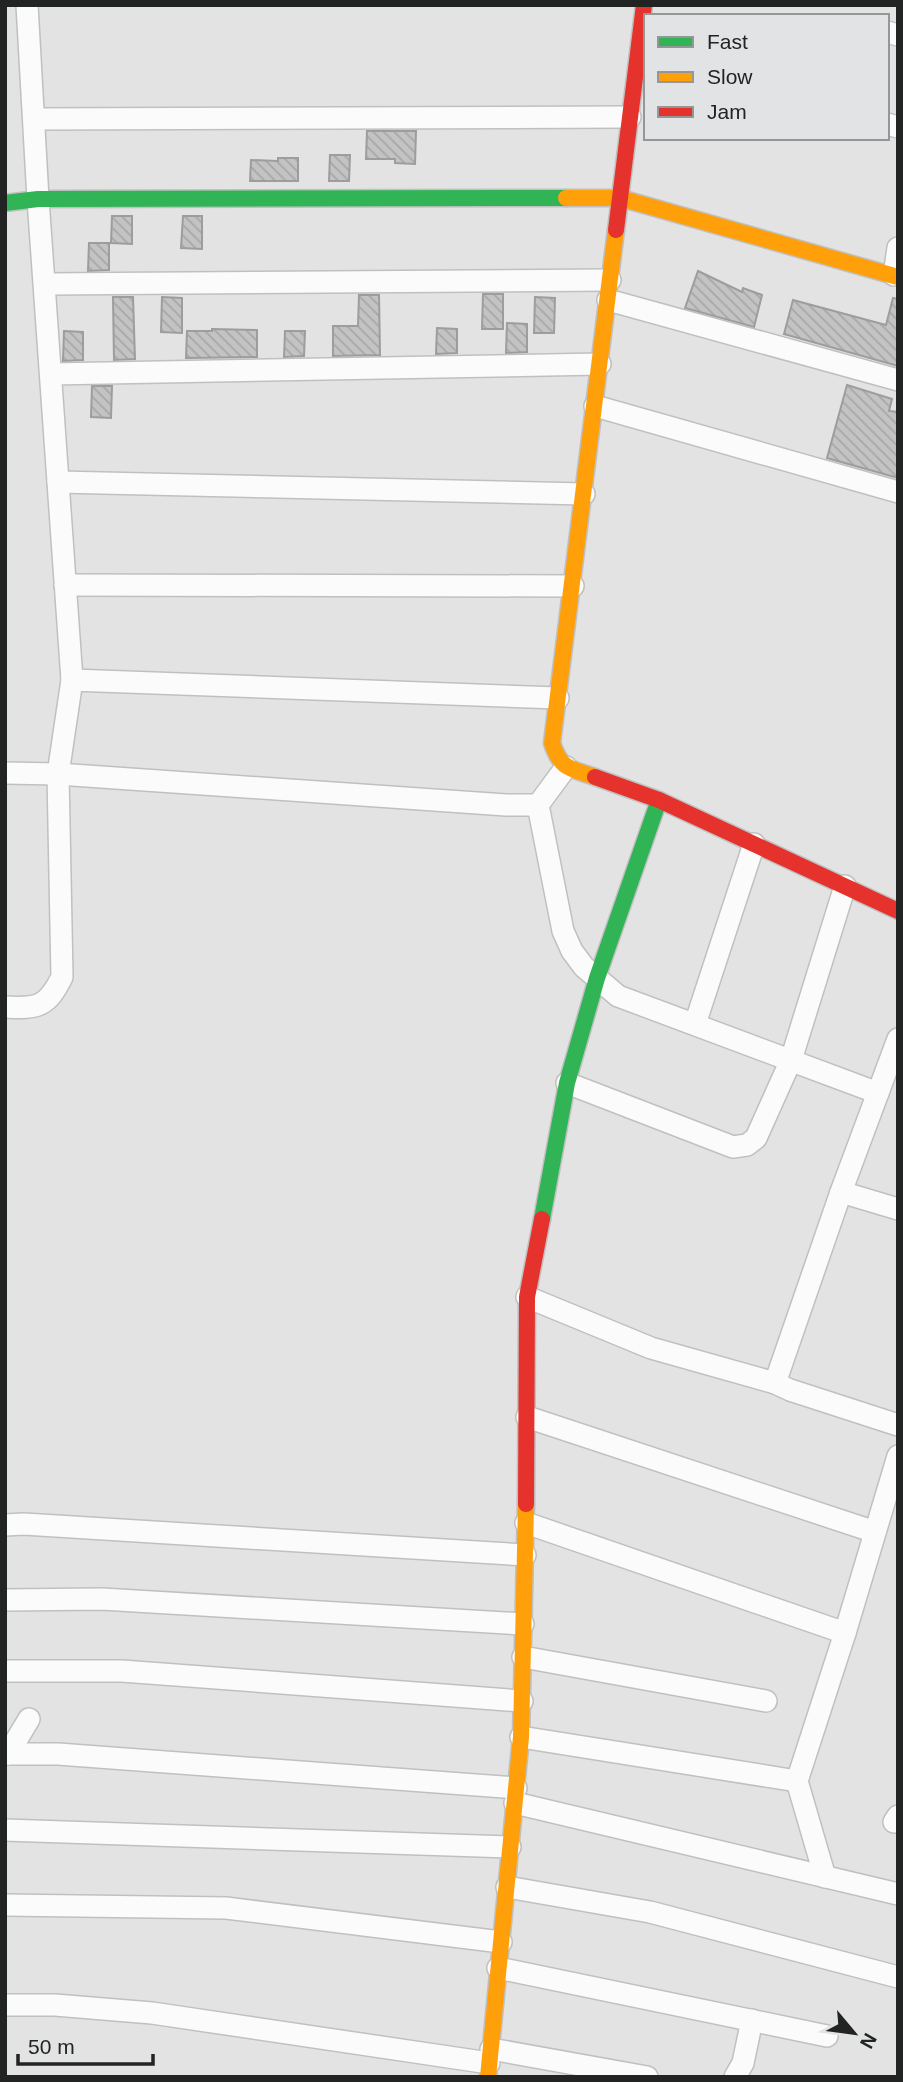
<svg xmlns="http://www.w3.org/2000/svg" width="903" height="2082" font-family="Arial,sans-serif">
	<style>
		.building { fill: url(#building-back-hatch); stroke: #9d9d9d; stroke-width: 2 }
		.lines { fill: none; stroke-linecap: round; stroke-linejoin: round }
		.street-casing { stroke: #c0c0c0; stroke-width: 24 }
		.fast-casing { stroke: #c0c0c0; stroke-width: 19 }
		.slow-casing { stroke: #c0c0c0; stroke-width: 19 }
		.jam-casing { stroke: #c0c0c0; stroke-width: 19 }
		.street { stroke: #fbfbfb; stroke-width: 21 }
		.fast { stroke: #30b455; stroke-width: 16 }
		.slow { stroke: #ff9f0a; stroke-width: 16 }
		.jam { stroke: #e5322d; stroke-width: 16 }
	</style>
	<defs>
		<pattern id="building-back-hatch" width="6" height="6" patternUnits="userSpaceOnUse" patternTransform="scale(1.75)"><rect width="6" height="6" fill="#c3c3c3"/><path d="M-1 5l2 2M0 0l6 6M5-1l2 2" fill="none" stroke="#a7a7a7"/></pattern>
	</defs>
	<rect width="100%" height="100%" fill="#e3e3e3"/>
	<g class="building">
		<polygon points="367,131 416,131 415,164 395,163 395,159 366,159"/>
		<polygon points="330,155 350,155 349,181 329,181"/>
		<polygon points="278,158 298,158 298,181 250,181 251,160 278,161"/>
		<polygon points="112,216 132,216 132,244 111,243"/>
		<polygon points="183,216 202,216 202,249 181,248"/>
		<polygon points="89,243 109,243 109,270 88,271"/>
		<polygon points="698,271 742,292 743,288 762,295 754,327 685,308"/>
		<polygon points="483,294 503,294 503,329 482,329"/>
		<polygon points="359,295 379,295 380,355 333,356 333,326 358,326"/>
		<polygon points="113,297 133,297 135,359 114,360"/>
		<polygon points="162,297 182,298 182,333 161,332"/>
		<polygon points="535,297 555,298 554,333 534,333"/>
		<polygon points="893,298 898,299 898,366 784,334 793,300 886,325"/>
		<polygon points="507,323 527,324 527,352 506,353"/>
		<polygon points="437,328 457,329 457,353 436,354"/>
		<polygon points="212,329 257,330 257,357 186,358 187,331 212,331"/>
		<polygon points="64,331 83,332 83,360 63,361"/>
		<polygon points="285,331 305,331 304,356 284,357"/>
		<polygon points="847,385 892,399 889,411 898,412 898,478 827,458"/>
		<polygon points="92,386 112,386 111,418 91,417"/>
	</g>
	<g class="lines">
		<g class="street-casing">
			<g id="street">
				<polyline points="27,5 38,199 72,680"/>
				<polyline points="887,32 898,35"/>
				<polyline points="34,119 630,117"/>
				<polyline points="887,124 898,127"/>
				<polyline points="894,275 898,248"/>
				<polyline points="45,284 610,280"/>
				<polyline points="608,300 898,380"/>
				<polyline points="51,374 600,364"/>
				<polyline points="595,406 898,492"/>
				<polyline points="58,482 584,494"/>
				<polyline points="65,585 573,586"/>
				<polyline points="5,773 58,774 506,805 538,805 566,767"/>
				<polyline points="538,805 563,931 572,951 584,967 618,996 878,1093"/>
				<path d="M5 1007C38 1009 47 1007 62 977L58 774 72 680 558 698"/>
				<polyline points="695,1024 754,844"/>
				<polyline points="898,1039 841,1192 775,1383 790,1390 898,1425"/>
				<polyline points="567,1083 733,1147 747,1145 756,1138 791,1060 845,886"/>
				<polyline points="841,1192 898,1209"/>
				<polyline points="527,1297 651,1348 775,1383"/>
				<polyline points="527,1417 875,1532"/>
				<polyline points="526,1523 845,1633"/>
				<polyline points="5,1525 24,1524 525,1555"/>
				<polyline points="5,1600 102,1599 523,1624"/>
				<polyline points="523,1657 766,1701"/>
				<polyline points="5,1671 122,1671 522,1701"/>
				<polyline points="521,1737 797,1781 845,1633 898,1456"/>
				<polyline points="5,1754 58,1754 516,1788"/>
				<polyline points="8,1754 29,1719"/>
				<polyline points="797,1781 825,1877"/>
				<polyline points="515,1803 898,1894"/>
				<polyline points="894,1822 898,1816"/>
				<polyline points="5,1830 510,1847"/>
				<polyline points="507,1887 650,1912 898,1977"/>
				<polyline points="5,1905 226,1908 501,1942"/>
				<polyline points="498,1968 827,2036"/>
				<polyline points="5,2005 55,2005 152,2013 489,2063"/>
				<polyline points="491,2049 647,2077"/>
				<polyline points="735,2077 743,2063 752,2020"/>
			</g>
		</g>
		<g class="fast-casing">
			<g id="fast">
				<polyline points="5,203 38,199 566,198"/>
				<polyline points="542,1219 567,1083 597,978 659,800"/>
			</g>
		</g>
		<g class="slow-casing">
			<g id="slow">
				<polyline points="566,198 620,198 898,277"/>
				<path d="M595 777C570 768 561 770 552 743L616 230"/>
				<polyline points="488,2077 521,1737 526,1504"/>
			</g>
		</g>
		<g class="jam-casing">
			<g id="jam">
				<polyline points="616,230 644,5"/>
				<polyline points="595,777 659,800 898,911"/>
				<polyline points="526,1504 527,1297 542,1219"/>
			</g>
		</g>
		<use href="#street" class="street"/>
		<use href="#fast" class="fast"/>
		<use href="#slow" class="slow"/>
		<use href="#jam" class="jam"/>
	</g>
	<rect width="903" height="2082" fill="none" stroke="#222323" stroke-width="14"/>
	<rect x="644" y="14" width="245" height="126" fill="#e2e3e4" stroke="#959697" stroke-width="2"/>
	<rect x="658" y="37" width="35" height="10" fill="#30b455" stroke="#959697" stroke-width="2"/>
	<text x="707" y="49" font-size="21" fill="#222323">Fast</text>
	<rect x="658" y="72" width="35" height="10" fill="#ff9f0a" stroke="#959697" stroke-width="2"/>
	<text x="707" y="84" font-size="21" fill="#222323">Slow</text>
	<rect x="658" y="107" width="35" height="10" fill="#e5322d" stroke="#959697" stroke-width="2"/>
	<text x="707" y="119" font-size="21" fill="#222323">Jam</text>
	<g transform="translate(854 2033) rotate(119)" stroke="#e2e3e4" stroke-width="5" paint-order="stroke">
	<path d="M0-5L12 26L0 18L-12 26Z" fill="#222323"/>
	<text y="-10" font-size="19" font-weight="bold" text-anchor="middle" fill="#222323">N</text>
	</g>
	<path d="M18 2054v10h135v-10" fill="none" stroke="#222323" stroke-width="3.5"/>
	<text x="28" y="2054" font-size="21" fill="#222323" stroke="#e2e3e4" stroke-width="5" paint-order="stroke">50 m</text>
</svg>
